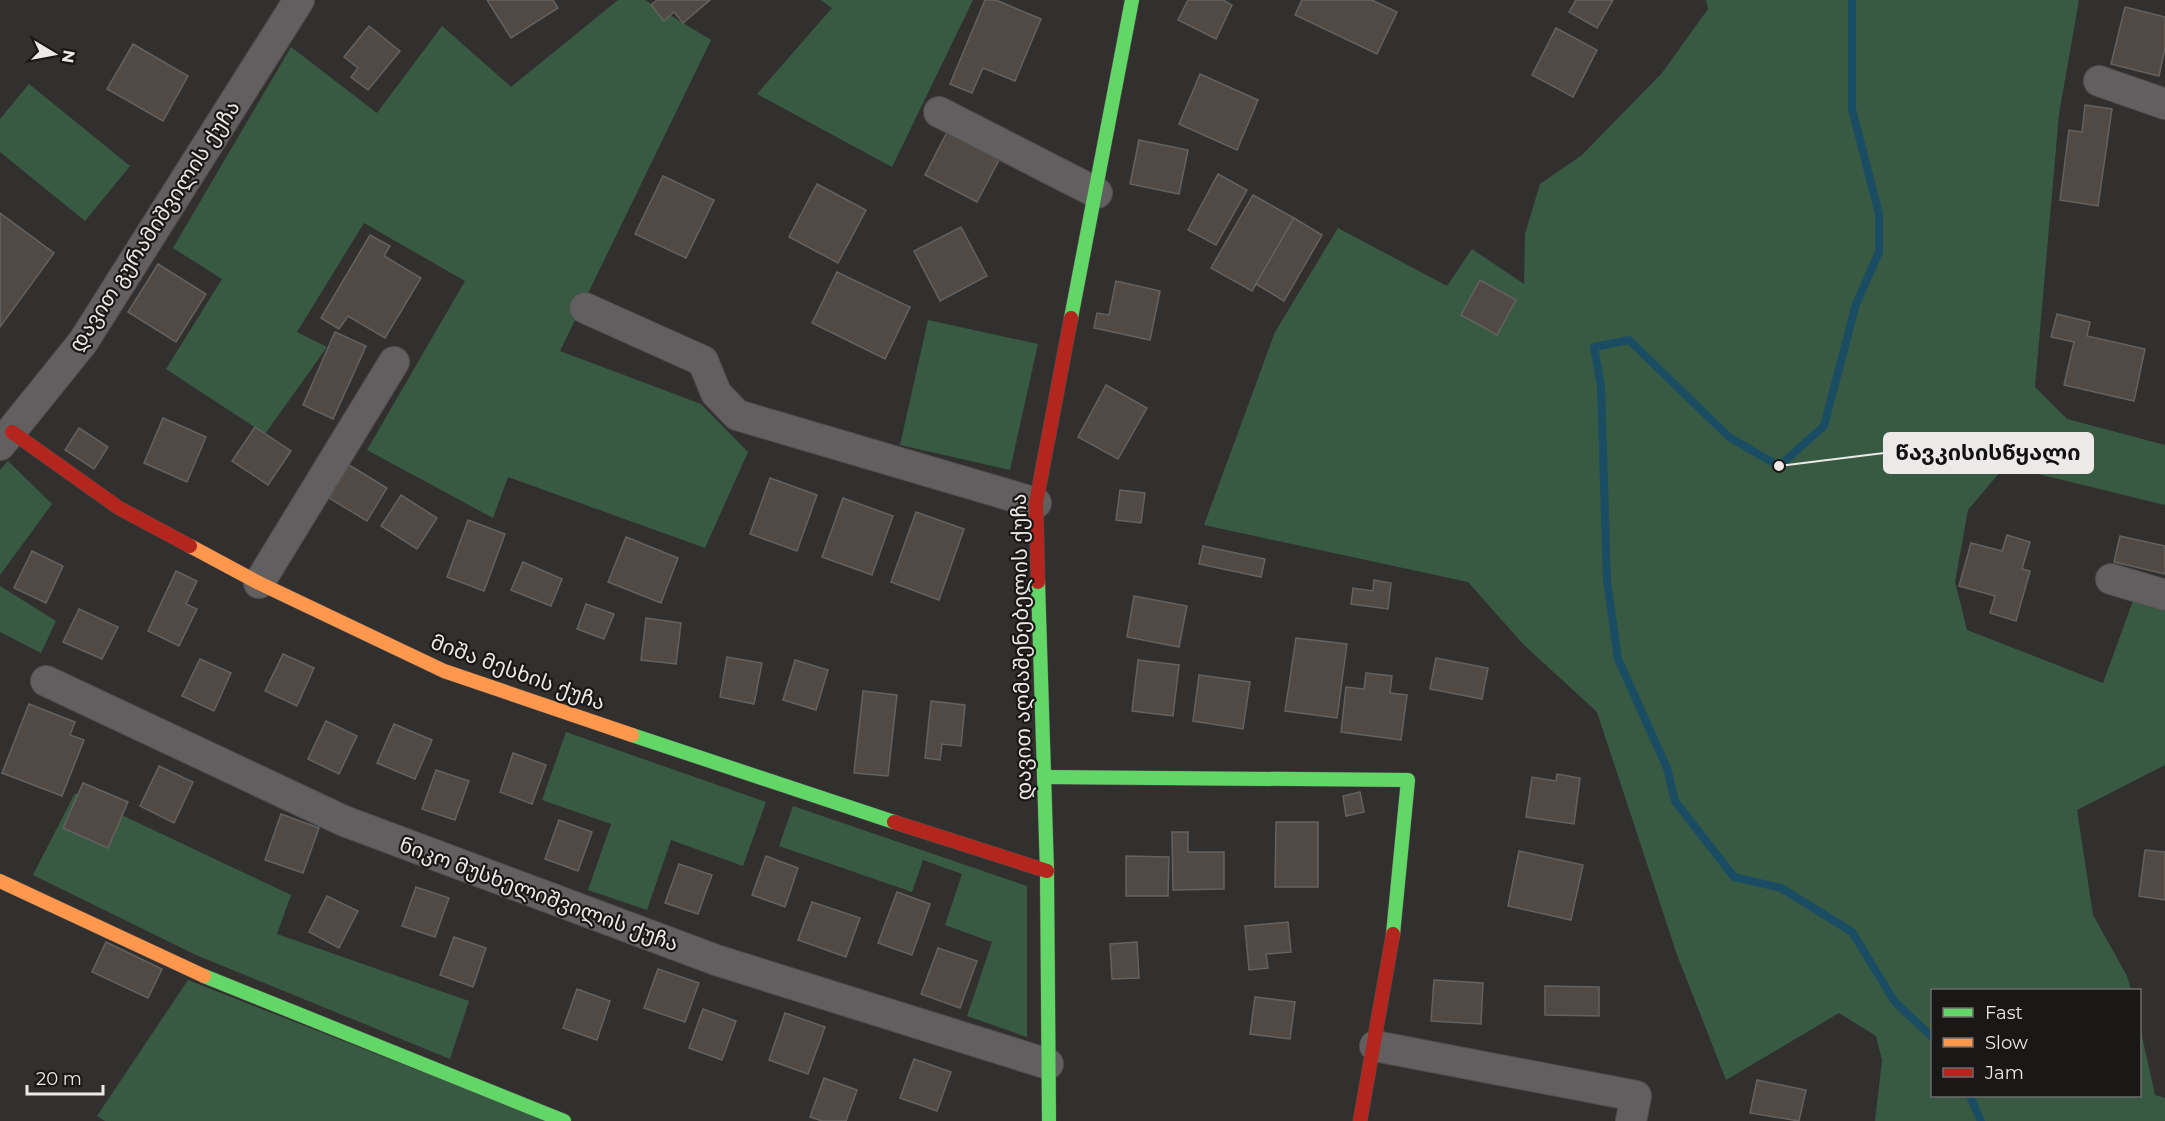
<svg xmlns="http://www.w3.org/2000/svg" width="2165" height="1121" font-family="Montserrat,'Noto Sans Georgian',sans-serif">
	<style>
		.green { fill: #385a42 }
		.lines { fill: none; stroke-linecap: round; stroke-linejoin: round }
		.stream { stroke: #1a4d64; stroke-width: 8 }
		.building { fill: #514a44; stroke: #636260; stroke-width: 1.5 }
		.street-casing { stroke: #504f4e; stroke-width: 32 }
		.fast-casing { stroke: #504f4e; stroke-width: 15 }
		.slow-casing { stroke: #504f4e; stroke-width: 15 }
		.jam-casing { stroke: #504f4e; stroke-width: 15 }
		.street { stroke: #615f5f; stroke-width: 30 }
		.fast { stroke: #63d668; stroke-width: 14 }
		.slow { stroke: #ff974d; stroke-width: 14 }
		.jam { stroke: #b3261e; stroke-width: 14 }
		.labels { text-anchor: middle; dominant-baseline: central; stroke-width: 4.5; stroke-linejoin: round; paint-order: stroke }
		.street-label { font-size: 21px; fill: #ece9e8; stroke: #191817 }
		.leader { fill: none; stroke: #ece9e8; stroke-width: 2 }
		.callout-dot { fill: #ece9e8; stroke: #191817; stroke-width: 2 }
		.callout { fill: #ece9e8; stroke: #ece9e8; stroke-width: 2 }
		.callout-label { font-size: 22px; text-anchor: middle; font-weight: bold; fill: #111 }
	</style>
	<rect width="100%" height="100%" fill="#32302f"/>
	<g class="green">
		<polygon points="618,0 645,0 711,40 560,351 701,404 748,452 705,548 508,477 493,518 367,450 465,281 364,223 297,332 327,347 265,434 166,369 222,279 173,248 291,47 377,113 442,26 511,87"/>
		<polygon points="821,0 973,0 892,167 757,94 832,8"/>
		<polygon points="1706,0 2079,0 2059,114 2035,387 2067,419 2165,445 2165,505 2005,466 1968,510 1955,582 1967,630 2103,683 2138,587 2165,595 2165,765 2077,810 2093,915 2127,976 2131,990 1932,990 1932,1096 2140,1096 2140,1027 2155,1095 2165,1098 2165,1121 1875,1121 1882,1060 1876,1036 1839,1013 1726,1080 1676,952 1597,712 1523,644 1468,582 1204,525 1275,332 1338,228 1447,286 1472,249 1524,284 1525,234 1540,184 1582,155 1662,73 1708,9"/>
		<polygon points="29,84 130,166 85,221 0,152 0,119"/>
		<polygon points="928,320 1038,344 1010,470 900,445"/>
		<polygon points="8,461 52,504 0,575 0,470"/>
		<polygon points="0,586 56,621 41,653 0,632"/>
		<polygon points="566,732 766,802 743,866 671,840 647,910 588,890 611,824 542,800"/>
		<polygon points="75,793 291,895 277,934 469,1001 450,1059 196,955 33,875"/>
		<polygon points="793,806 1027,886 1027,1037 967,1016 992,942 945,925 962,874 923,860 912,892 779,846"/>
		<polygon points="188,980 547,1121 105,1121 97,1116"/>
	</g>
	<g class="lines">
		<g class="stream">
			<polyline points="1852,0 1852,109 1879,214 1879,252 1856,304 1824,426 1779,466 1729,437 1629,340 1594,347 1601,386 1607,581 1618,659 1667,768 1675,801 1734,877 1781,888 1852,932 1895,1002 1932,1037"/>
			<polyline points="1970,1096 1981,1121"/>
		</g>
	</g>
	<g class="building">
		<polygon points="487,0 553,0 558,8 511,38"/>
		<polygon points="657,0 710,0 683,23 674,12 664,21 651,5"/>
		<polygon points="985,0 996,0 1041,19 1015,81 983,68 972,93 950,84"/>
		<polygon points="1188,0 1223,0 1232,5 1216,39 1178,20"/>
		<polygon points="1302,0 1372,0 1397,12 1377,54 1295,15"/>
		<polygon points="1576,0 1613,0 1597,28 1569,12"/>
		<polygon points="2125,7 2165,17 2165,48 2159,76 2111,64"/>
		<polygon points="369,26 400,51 368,90 351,77 358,68 344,57"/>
		<polygon points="1556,28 1597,50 1573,97 1532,75"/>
		<polygon points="133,44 188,76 163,121 107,89"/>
		<polygon points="1200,74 1258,100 1237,150 1179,124"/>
		<polygon points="2085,105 2112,109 2098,206 2060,200 2069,130 2082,132"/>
		<polygon points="947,132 999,160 977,202 925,175"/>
		<polygon points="1139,140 1188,150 1179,194 1130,184"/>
		<polygon points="1218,174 1247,190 1216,245 1188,230"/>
		<polygon points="663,176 714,200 686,258 635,234"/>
		<polygon points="817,184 866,210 838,263 789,237"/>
		<polygon points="1253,195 1294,218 1252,291 1211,268"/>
		<polygon points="0,213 54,253 0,327"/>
		<polygon points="1294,218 1322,235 1284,301 1256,284"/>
		<polygon points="961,227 987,276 940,301 914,251"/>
		<polygon points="370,235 390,246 384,256 421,278 385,338 348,316 339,329 321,318"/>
		<polygon points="158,264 206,294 176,342 128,312"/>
		<polygon points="837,272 910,307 885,359 812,323"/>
		<polygon points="1480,280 1516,300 1497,335 1461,315"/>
		<polygon points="1116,281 1160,291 1150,340 1094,328 1097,313 1109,315"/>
		<polygon points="2057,314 2090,322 2087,336 2145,349 2134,401 2064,385 2074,342 2051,337"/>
		<polygon points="335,332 366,346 333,419 303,405"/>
		<polygon points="1106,385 1147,408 1118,459 1078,437"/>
		<polygon points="163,418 206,437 187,482 144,463"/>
		<polygon points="255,427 291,451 268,485 232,461"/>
		<polygon points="79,428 108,447 94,469 65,450"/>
		<polygon points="349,465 387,488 367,521 329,498"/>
		<polygon points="770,478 817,495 797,551 750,534"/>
		<polygon points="1120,490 1145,493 1141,523 1116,520"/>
		<polygon points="401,495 437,518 417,549 381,526"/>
		<polygon points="843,498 893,516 872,575 822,557"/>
		<polygon points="916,512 964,529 939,600 891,582"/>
		<polygon points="468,520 505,534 484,591 447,577"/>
		<polygon points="2007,535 2030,542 2022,569 2030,571 2016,621 1990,613 1995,596 1959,586 1971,543 2002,551"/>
		<polygon points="2120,536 2165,546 2165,574 2114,562"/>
		<polygon points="626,537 678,558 661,603 608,582"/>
		<polygon points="1203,546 1265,559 1261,577 1199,564"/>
		<polygon points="32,551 63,566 46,603 14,588"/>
		<polygon points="523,562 562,579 551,606 511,590"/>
		<polygon points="176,571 197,581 186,604 197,609 179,646 148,631"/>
		<polygon points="1374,580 1391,583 1388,609 1351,604 1353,588 1373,591"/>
		<polygon points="1134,596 1187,606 1179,647 1127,637"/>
		<polygon points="586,604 614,614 604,639 577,629"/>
		<polygon points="79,609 118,627 102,659 63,642"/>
		<polygon points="646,618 681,623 676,664 641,660"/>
		<polygon points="1296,638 1347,644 1337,718 1285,711"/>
		<polygon points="283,654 314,668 297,706 265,691"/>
		<polygon points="727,657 762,663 754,704 720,697"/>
		<polygon points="1436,658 1488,668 1482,699 1430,689"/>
		<polygon points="200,659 231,673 214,711 182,696"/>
		<polygon points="795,660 828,670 816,710 783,700"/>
		<polygon points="1138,660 1179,665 1173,716 1132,711"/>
		<polygon points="1366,673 1392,676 1390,693 1407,695 1401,740 1341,732 1346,687 1364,689"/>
		<polygon points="1199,675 1250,682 1243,729 1193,721"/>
		<polygon points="863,691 897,695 888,776 854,773"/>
		<polygon points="931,701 965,705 961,746 942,744 940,760 925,758"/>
		<polygon points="29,704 75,722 70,735 84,740 62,796 2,773"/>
		<polygon points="326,721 357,736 339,774 308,759"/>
		<polygon points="394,724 432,740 415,779 377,763"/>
		<polygon points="513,753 546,765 532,804 500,792"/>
		<polygon points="159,766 193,782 174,823 140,806"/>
		<polygon points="436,770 469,781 455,820 422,809"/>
		<polygon points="1557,774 1580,778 1574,824 1526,817 1532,777 1556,781"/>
		<polygon points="83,783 128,802 108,848 63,828"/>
		<polygon points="1360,792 1364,812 1346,816 1343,796"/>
		<polygon points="281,814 319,828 303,873 265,860"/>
		<polygon points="559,820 592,832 578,871 545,859"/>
		<polygon points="1276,822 1318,822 1318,887 1275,887"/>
		<polygon points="1172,832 1188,832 1188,852 1224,852 1224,889 1173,890"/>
		<polygon points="2145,850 2165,852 2165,900 2139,896"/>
		<polygon points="1519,851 1583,865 1571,920 1508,906"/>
		<polygon points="766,856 798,868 785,907 752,895"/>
		<polygon points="1126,856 1169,857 1168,896 1126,896"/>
		<polygon points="679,864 712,875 698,914 665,903"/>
		<polygon points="416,887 449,898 435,937 402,926"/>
		<polygon points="897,892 930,904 912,955 878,943"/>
		<polygon points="327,896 358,911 339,948 309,932"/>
		<polygon points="812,902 860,918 846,957 798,940"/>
		<polygon points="1288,922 1291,952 1266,954 1268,968 1249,970 1245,926"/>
		<polygon points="454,937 486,948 473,987 440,975"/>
		<polygon points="106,942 162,969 148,998 92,972"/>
		<polygon points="1137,942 1139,978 1112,979 1110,944"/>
		<polygon points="938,948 977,961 960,1008 921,994"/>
		<polygon points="658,969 699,983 685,1022 644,1008"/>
		<polygon points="1434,980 1483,983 1481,1024 1431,1021"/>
		<polygon points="1545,986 1599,987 1599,1016 1545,1015"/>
		<polygon points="577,989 610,1001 597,1040 563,1028"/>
		<polygon points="1255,997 1295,1002 1290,1039 1250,1034"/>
		<polygon points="703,1009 736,1021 722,1060 689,1048"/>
		<polygon points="785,1013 825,1027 808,1074 769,1060"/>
		<polygon points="914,1059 951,1072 937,1111 900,1098"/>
		<polygon points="824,1078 857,1090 846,1121 822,1121 810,1117"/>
		<polygon points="1757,1080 1806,1090 1799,1121 1750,1113"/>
	</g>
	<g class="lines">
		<g class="street-casing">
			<g id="street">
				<polyline points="2099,81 2165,104"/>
				<polyline points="939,112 1097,193"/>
				<polyline points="585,308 703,361 716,393 737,415 1036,503"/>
				<polyline points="0,445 83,342 299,0"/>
				<polyline points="2111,579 2165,595"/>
				<polyline points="259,583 394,362"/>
				<polyline points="46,681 344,821 716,960 1048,1064"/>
				<polyline points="1375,1046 1636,1096 1631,1121"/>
			</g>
		</g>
		<g class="fast-casing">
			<g id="fast">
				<polyline points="1071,318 1132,0"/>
				<polyline points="1038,582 1047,871 1049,1121"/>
				<polyline points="632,735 894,822"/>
				<polyline points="1044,777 1408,780 1393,934"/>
				<polyline points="204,976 564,1121"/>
			</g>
		</g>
		<g class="slow-casing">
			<g id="slow">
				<polyline points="190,546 259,583 444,671 632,735"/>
				<polyline points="0,881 204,976"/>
			</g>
		</g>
		<g class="jam-casing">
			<g id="jam">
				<polyline points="12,432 119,508 190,546"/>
				<polyline points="1038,582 1036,503 1071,318"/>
				<polyline points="894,822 1047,871"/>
				<polyline points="1360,1121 1393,934"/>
			</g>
		</g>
		<use href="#street" class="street"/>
		<use href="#fast" class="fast"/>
		<use href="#slow" class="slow"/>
		<use href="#jam" class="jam"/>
	</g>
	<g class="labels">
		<g class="street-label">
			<text transform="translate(154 226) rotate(-57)">დავით გურამიშვილის ქუჩა</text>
			<text transform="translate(1021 647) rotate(-91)">დავით აღმაშენებელის ქუჩა</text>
			<text transform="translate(518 672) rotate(20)">მიშა მესხის ქუჩა</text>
			<text transform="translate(539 894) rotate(20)">ნიკო მუსხელიშვილის ქუჩა</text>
		</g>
	</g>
	<path class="leader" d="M1779 466L1884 453"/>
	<circle class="callout-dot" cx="1779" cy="466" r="6"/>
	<rect class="callout" x="1884" y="433" width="209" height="40" rx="6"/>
	<g class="callout-label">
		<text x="1988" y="460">წავკისისწყალი</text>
	</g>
	<rect x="1931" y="989" width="210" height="108" fill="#191817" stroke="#6d6c6b" stroke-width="1.5"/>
	<rect x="1943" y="1008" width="30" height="9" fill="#63d668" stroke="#6d6c6b" stroke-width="1.5"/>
	<text x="1985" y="1019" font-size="18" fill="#ece9e8">Fast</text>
	<rect x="1943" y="1038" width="30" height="9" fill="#ff974d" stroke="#6d6c6b" stroke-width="1.5"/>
	<text x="1985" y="1049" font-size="18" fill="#ece9e8">Slow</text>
	<rect x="1943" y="1068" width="30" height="9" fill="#b3261e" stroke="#6d6c6b" stroke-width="1.5"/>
	<text x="1985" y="1079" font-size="18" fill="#ece9e8">Jam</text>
	<g transform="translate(54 54) rotate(100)" stroke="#191817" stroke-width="4.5" paint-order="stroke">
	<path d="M0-4.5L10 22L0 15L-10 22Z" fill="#ece9e8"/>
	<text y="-9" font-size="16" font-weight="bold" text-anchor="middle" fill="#ece9e8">N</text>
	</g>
	<path d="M27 1085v9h76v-9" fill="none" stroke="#ece9e8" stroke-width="3"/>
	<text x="36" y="1085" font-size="18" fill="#ece9e8" stroke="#191817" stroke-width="4.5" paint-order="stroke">20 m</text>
</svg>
